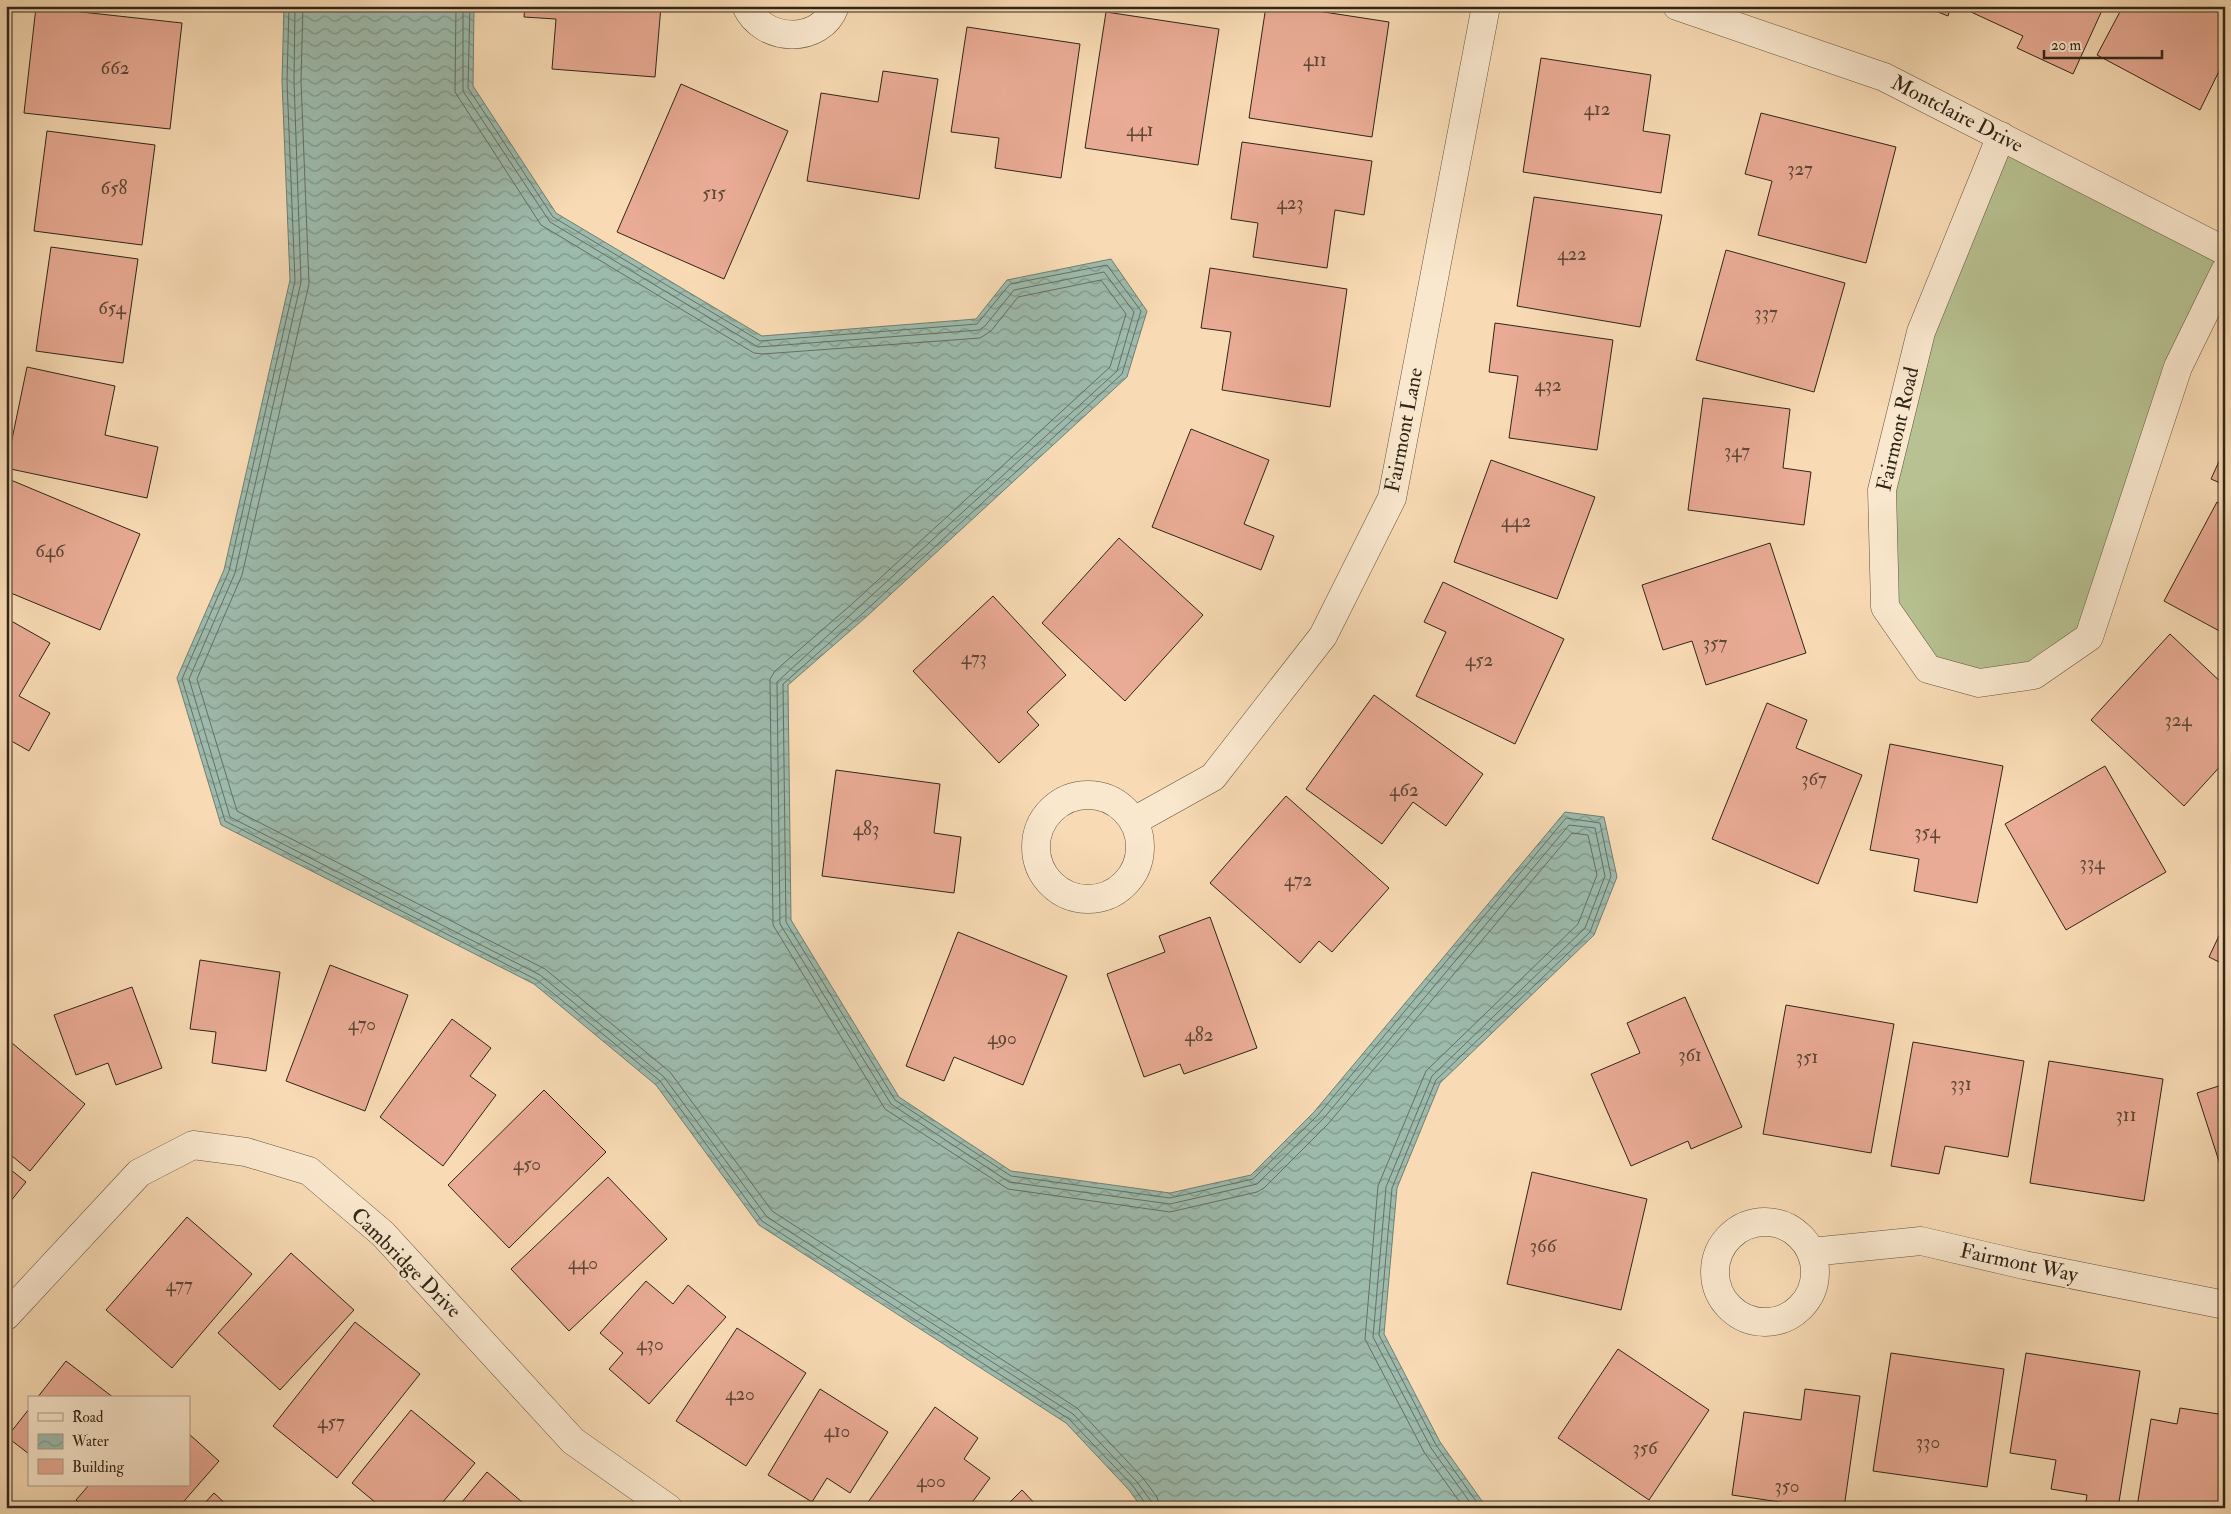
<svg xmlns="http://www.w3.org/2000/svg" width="2231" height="1514" font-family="'IM FELL Double Pica',serif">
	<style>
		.grass { fill: #b7c191; stroke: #747454 }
		.water { fill: url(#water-waves); stroke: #717f71 }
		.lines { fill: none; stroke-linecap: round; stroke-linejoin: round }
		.shore { stroke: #667062; stroke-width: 1 }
		.building { fill: #e9ab95; stroke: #302618 }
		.minor-casing { stroke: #62533f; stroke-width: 29 }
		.minor { stroke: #fae8ce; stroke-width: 28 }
		.labels { text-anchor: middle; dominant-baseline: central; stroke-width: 5; stroke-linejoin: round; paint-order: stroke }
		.number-label { font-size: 19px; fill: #5e4737 }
		.street-label { font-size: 21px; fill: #302618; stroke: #fae8ce }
	</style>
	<defs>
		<pattern id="water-waves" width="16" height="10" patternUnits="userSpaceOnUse" patternTransform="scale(1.25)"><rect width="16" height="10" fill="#9dbbad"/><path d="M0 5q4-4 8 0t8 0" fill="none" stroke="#80988c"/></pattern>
	</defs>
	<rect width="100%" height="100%" fill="#f8dbb4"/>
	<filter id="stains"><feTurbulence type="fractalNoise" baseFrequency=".004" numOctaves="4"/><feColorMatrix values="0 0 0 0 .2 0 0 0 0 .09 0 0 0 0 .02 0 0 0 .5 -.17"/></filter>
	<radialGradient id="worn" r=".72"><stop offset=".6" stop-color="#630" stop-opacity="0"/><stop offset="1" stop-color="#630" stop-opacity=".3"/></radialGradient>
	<polygon class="grass" points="2001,136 2225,251 2089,637 2034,675 1928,669 1885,607 1882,490"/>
	<polygon class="water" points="284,6 474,6 473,86 556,213 762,336 976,319 1007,280 1111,259 1147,311 1127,377 866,617 788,685 791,920 899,1097 1011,1171 1170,1193 1251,1175 1314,1112 1565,812 1604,817 1617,877 1594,935 1440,1083 1397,1188 1384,1334 1440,1442 1487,1508 1142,1508 1129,1490 1066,1423 759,1225 656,1085 534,984 221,825 177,678 224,570 290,280 282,81"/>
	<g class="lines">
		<g class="shore">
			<polyline points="289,6 287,81 295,281 229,571 182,679 225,821 537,980 660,1081 762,1221 1069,1419 1133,1486 1145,1503 1146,1508"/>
			<polyline points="295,6 294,81 301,282 235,573 189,679 230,817 540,975 664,1077 767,1217 1073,1414 1137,1482 1151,1501 1152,1508"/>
			<polyline points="303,6 301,81 309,284 242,575 197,679 237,811 545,969 670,1072 772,1211 1077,1408 1143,1478 1157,1497 1160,1508"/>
			<polyline points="456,6 455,92 541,225 754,353 763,354 980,338 991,331 1018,297 1101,280 1126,314 1110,367 853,603 775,671 770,679 773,925 885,1109 1008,1189 1170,1212 1257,1192 1264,1188 1328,1124 1572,833 1588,835 1597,875 1578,924 1426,1071 1378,1186 1365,1339 1424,1452 1464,1508"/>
			<polyline points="463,6 463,91 550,222 758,347 979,330 985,326 1014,290 1104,272 1134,312 1117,371 777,682 780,924 891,1104 1009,1182 1170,1204 1257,1184 1323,1119 1569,825 1595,828 1605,876 1585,928 1432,1076 1386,1187 1373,1337 1431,1448 1474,1508"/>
			<polyline points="470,6 468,88 553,217 760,341 977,324 1010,284 1107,265 1141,311 1122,374 863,613 783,684 786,922 895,1100 1011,1176 1170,1198 1253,1179 1318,1115 1566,818 1600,823 1611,876 1590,932 1436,1080 1392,1188 1379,1335 1436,1445 1481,1508"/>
		</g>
	</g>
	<g class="building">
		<polygon points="525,6 661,6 655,77 552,69 556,19 524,17"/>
		<polygon points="1266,6 1285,6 1389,22 1372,137 1249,118"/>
		<polygon points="1923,6 1951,6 1948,16"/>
		<polygon points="1974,6 2104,6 2073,74 2017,48 2023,36 1971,12"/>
		<polygon points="2123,6 2225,6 2225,59 2200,110 2097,55"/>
		<polygon points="36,7 182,23 170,129 24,113"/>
		<polygon points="1106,12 1219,29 1198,165 1085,148"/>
		<polygon points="967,27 1080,44 1061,178 995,168 999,138 951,132"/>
		<polygon points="1541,58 1651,75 1643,131 1670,135 1661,193 1523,172"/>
		<polygon points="883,71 938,79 919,199 807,181 821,93 878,102"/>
		<polygon points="681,84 788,131 724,279 617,232"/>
		<polygon points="1761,113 1896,147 1866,263 1758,235 1772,181 1745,174"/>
		<polygon points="47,131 155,145 142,245 34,231"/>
		<polygon points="1242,142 1372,161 1364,215 1335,210 1327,268 1253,257 1258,223 1231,219"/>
		<polygon points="1534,197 1662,215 1640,327 1517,306"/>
		<polygon points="51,247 138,259 123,363 36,351"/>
		<polygon points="1726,250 1845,283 1814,392 1696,360"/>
		<polygon points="1210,268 1347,289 1330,407 1222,390 1231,332 1201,328"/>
		<polygon points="1495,323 1613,340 1597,450 1509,438 1518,376 1489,372"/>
		<polygon points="27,367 115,386 105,435 158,447 147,498 6,468"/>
		<polygon points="1703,398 1790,409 1783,468 1811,472 1804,525 1688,510"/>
		<polygon points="1191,429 1269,460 1244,524 1274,536 1261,570 1152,527"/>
		<polygon points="2225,448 2225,485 2211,479"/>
		<polygon points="1491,460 1595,497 1557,599 1454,562"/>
		<polygon points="6,478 140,534 100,630 6,591"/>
		<polygon points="2217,502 2225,506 2225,634 2164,601"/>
		<polygon points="1119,538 1203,615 1125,701 1042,623"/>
		<polygon points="1770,543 1806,653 1706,685 1692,641 1663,650 1642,585"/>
		<polygon points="1443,582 1564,639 1515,744 1416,696 1446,632 1424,622"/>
		<polygon points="993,596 1066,675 1027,712 1039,725 999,763 913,671"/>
		<polygon points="6,618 50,643 19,696 50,713 29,751 6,738"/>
		<polygon points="2170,634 2225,686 2225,761 2184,806 2091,720"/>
		<polygon points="1374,695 1483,774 1446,826 1413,802 1382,844 1306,789"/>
		<polygon points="1767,703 1807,720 1796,748 1862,775 1818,884 1712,839"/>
		<polygon points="1890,744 2003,766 1977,903 1914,891 1919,859 1870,850"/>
		<polygon points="2105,766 2166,872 2066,930 2005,824"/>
		<polygon points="836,770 940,784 934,833 961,837 954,893 822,876"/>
		<polygon points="1286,796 1389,888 1332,952 1319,941 1300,963 1210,883"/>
		<polygon points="1210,917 1257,1048 1184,1074 1180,1064 1144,1077 1107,974 1165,952 1159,936"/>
		<polygon points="2225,923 2225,965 2209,957"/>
		<polygon points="958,932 1067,976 1023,1085 954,1057 944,1081 906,1066"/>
		<polygon points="200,960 280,972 266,1071 212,1063 216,1032 190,1029"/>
		<polygon points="330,965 408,995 365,1111 286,1081"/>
		<polygon points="132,987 162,1068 116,1085 108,1063 76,1075 54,1015"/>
		<polygon points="1685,997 1742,1127 1691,1149 1688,1141 1631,1166 1591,1074 1640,1053 1627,1023"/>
		<polygon points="1786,1005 1894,1024 1871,1153 1763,1134"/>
		<polygon points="452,1019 491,1048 470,1076 496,1095 443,1166 380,1117"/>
		<polygon points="6,1038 85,1104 30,1171 6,1151"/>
		<polygon points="1913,1042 2024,1061 2008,1157 1945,1146 1939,1174 1891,1166"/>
		<polygon points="2049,1061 2163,1079 2144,1201 2030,1183"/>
		<polygon points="2225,1084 2225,1180 2197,1093"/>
		<polygon points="544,1090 606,1152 509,1248 448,1185"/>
		<polygon points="6,1166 26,1182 6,1207"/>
		<polygon points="1532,1172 1647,1199 1621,1310 1507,1284"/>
		<polygon points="608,1177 667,1239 569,1331 511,1269"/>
		<polygon points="187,1217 252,1274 172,1368 106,1310"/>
		<polygon points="291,1253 354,1310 280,1390 218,1333"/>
		<polygon points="646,1281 673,1304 688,1285 726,1317 649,1404 609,1369 623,1353 600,1333"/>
		<polygon points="355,1322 420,1374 337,1478 273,1426"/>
		<polygon points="737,1328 806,1373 746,1466 676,1421"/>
		<polygon points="1618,1349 1709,1410 1649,1500 1558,1438"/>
		<polygon points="1891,1353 2004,1369 1987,1487 1873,1471"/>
		<polygon points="2026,1353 2140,1371 2118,1508 2085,1508 2087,1495 2051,1489 2056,1460 2010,1453"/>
		<polygon points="66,1361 114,1398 37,1398"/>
		<polygon points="820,1389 888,1432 850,1493 827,1478 812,1502 768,1475"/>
		<polygon points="1805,1389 1860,1396 1844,1508 1821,1508 1732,1495 1744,1412 1801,1420"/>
		<polygon points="935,1407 978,1438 964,1459 990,1478 968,1508 864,1508"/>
		<polygon points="2180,1408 2225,1415 2225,1508 2137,1507 2151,1419 2177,1424"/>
		<polygon points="29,1409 29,1454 7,1437"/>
		<polygon points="411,1410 475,1463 438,1508 382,1508 352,1483"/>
		<polygon points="189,1434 219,1461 178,1508 85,1508 76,1500 89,1485 189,1485"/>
		<polygon points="487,1472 529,1508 457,1508"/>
		<polygon points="1022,1490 1039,1508 1004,1508"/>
		<polygon points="214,1493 230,1508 200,1508"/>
	</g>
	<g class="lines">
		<g class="minor-casing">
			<g id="minor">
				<path d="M746 6C763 43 821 45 835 6"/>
				<polyline points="1677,6 1884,77 2225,251"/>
				<polyline points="2001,136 1921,332 1882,490 1885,607 1928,669 1979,683 2034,675 2089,637 2178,367 2225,271"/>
				<circle cx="1088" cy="847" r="52"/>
				<polyline points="1134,821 1213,777 1323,636 1392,498 1486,6"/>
				<circle cx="1765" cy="1272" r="50"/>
				<polyline points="1811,1252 1921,1241 2024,1265 2225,1305"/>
				<polyline points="6,1316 139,1173 193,1145 246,1152 309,1171 383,1234 573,1441 668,1508"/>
			</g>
		</g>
		<use href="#minor" class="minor"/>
	</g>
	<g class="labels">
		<g class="number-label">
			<text x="1315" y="60">411</text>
			<text x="115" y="68">662</text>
			<text x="1597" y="109">412</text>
			<text x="1140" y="130">441</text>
			<text x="1800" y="169">327</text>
			<text x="114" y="188">658</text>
			<text x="714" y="193">515</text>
			<text x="1290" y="203">423</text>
			<text x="1572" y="254">422</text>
			<text x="112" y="308">654</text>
			<text x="1766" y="313">337</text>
			<text x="1548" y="385">432</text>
			<text x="1737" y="451">347</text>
			<text x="1516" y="521">442</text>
			<text x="50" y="551">646</text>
			<text x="1715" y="643">357</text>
			<text x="974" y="658">473</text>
			<text x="1479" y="660">452</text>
			<text x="2178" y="720">324</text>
			<text x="1814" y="779">367</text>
			<text x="1404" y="790">462</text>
			<text x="866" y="829">483</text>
			<text x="1927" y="832">354</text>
			<text x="2092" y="863">334</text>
			<text x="1298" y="880">472</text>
			<text x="362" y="1024">470</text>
			<text x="1199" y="1035">482</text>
			<text x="1002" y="1038">490</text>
			<text x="1690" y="1055">361</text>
			<text x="1807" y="1057">351</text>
			<text x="1961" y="1084">331</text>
			<text x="2126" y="1115">311</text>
			<text x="527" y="1164">450</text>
			<text x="1543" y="1246">366</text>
			<text x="583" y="1263">440</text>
			<text x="179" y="1285">477</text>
			<text x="650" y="1344">430</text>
			<text x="740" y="1394">420</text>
			<text x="331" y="1422">457</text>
			<text x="837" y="1431">410</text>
			<text x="1928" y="1442">330</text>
			<text x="1645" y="1448">356</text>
			<text x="931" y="1481">400</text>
			<text x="1787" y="1486">350</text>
		</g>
		<g class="street-label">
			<text transform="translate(1957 114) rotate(27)">Montclaire Drive</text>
			<text transform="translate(1898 429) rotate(-77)">Fairmont Road</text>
			<text transform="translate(1404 430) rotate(-79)">Fairmont Lane</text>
			<text transform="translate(406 1263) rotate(45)">Cambridge Drive</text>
			<text transform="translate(2019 1263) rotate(12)">Fairmont Way</text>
		</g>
	</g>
	<rect width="2231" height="1514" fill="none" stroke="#f8dbb4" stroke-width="25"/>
	<rect x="8" y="8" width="2216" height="1499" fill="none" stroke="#302618" stroke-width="2.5"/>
	<rect x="12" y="12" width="2206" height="1489" fill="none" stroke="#302618"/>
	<rect x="28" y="1396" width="162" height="90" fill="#fae8ce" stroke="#a99a85"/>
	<rect x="38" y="1413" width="25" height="8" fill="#fae8ce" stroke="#a99a85"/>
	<text x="72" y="1422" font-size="15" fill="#302618">Road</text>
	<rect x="38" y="1434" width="25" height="15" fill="url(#water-waves)" stroke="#a99a85"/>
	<text x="72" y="1446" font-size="15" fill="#302618">Water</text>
	<rect x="38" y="1459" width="25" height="15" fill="#e9ab95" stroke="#a99a85"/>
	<text x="72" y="1472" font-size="15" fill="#302618">Building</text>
	<path d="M2044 50v8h118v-8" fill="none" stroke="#302618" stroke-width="2.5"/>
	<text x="2051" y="50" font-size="15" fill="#302618" stroke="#fae8ce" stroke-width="4" paint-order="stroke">20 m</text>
	<rect width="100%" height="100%" filter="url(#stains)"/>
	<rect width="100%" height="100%" fill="url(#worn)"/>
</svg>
